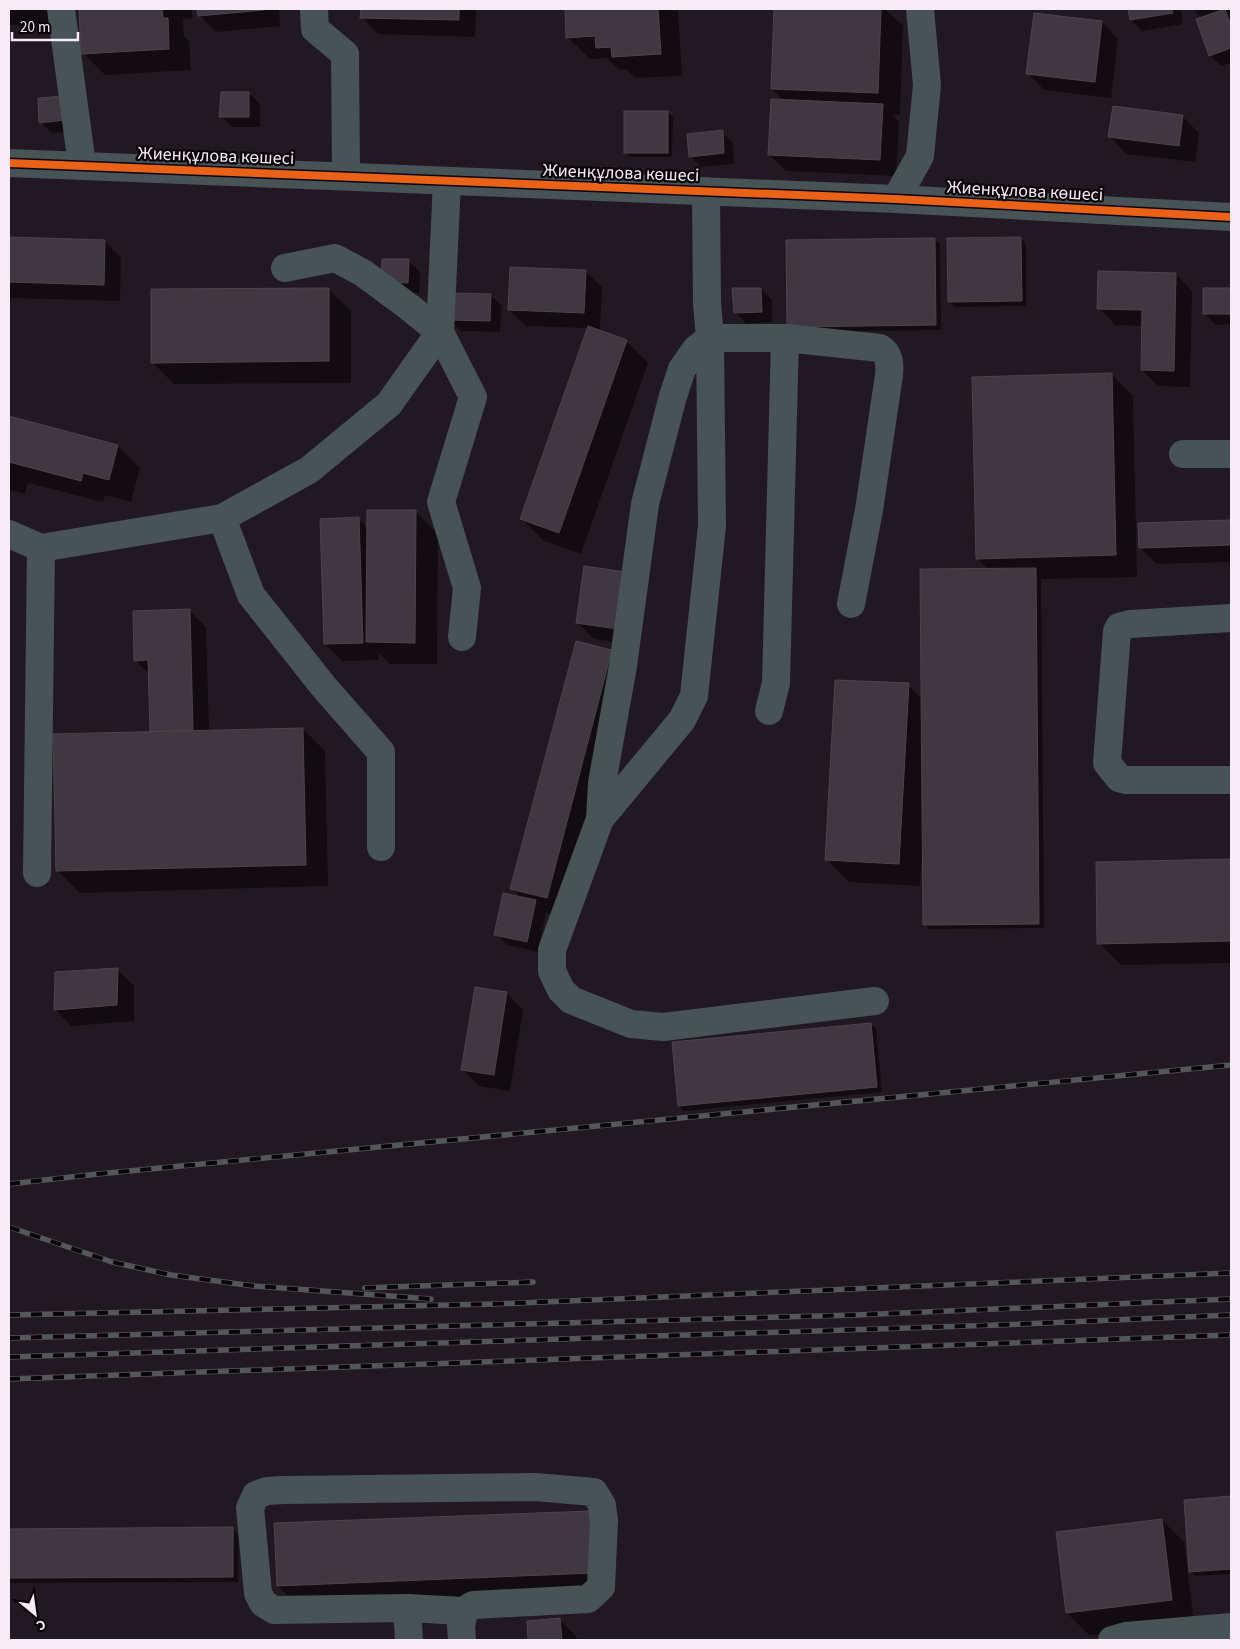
<svg xmlns="http://www.w3.org/2000/svg" width="1240" height="1649" font-family="'Source Sans 3',sans-serif">
	<style>
		.shadow { fill: #0007 }
		.building { fill: #403740; stroke: #4c444c }
		.lines { fill: none; stroke-linecap: round; stroke-linejoin: round }
		.minor { stroke: #475355; stroke-width: 28 }
		.rail-casing { stroke: #53565b; stroke-width: 5.5 }
		.rail { stroke: #0a040a; stroke-width: 4; stroke-dasharray: 11; stroke-linecap: butt }
		.cycleway-casing { stroke: #0a040a; stroke-width: 11 }
		.cycleway { stroke: #ea6118; stroke-width: 8 }
		.labels { text-anchor: middle; dominant-baseline: central; stroke-width: 4.5; stroke-linejoin: round; paint-order: stroke }
		.street-label { font-size: 18px; fill: #f8ebf7; stroke: #0a040a }
	</style>
	<rect width="100%" height="100%" fill="#221822"/>
	<g class="shadow">
		<polygon points="9,9 50,9 50,24 9,25"/>
		<polygon points="80,9 192,9 192,18 183,19 184,36 189,41 191,70 105,75 83,53"/>
		<polygon points="198,9 279,9 280,26 216,32 199,15"/>
		<polygon points="362,9 476,9 475,37 378,34 362,17"/>
		<polygon points="566,9 678,9 682,76 635,78 626,69 619,70 607,58 590,59 567,37"/>
		<polygon points="775,9 885,9 903,26 900,115 891,114 899,122 896,176 786,171 769,155 784,101 772,89"/>
		<polygon points="1130,9 1181,9 1183,24 1142,31 1131,20"/>
		<polygon points="1193,9 1231,9 1231,12 1228,13 1231,17 1231,63 1221,66 1210,55 1202,18"/>
		<polygon points="1102,22 1118,39 1111,98 1044,90 1028,73"/>
		<polygon points="249,93 260,104 260,127 232,127 221,116"/>
		<polygon points="40,99 75,131 52,133 41,122"/>
		<polygon points="667,112 673,117 672,157 630,157 625,152"/>
		<polygon points="1182,116 1199,133 1195,162 1126,154 1110,137"/>
		<polygon points="722,132 733,143 734,164 701,167 690,156"/>
		<polygon points="9,238 105,241 121,258 120,301 9,298"/>
		<polygon points="1020,238 1026,244 1026,306 955,307 949,302"/>
		<polygon points="934,239 940,244 941,330 793,332"/>
		<polygon points="409,261 420,272 419,293 393,293"/>
		<polygon points="585,271 602,287 600,329 593,329 626,341 648,363 581,554 544,541 522,519 588,328 526,326 509,310"/>
		<polygon points="1176,274 1192,291 1190,387 1158,386 1142,370 1143,326 1115,325 1099,308"/>
		<polygon points="328,289 351,311 351,383 174,384 152,362"/>
		<polygon points="761,289 772,300 772,322 746,324 735,312"/>
		<polygon points="1230,289 1231,324 1216,325 1205,314"/>
		<polygon points="491,295 502,306 500,332 461,331 450,320"/>
		<polygon points="1111,374 1133,396 1137,577 1041,579 1044,928 929,929 924,924 923,865 921,864 920,886 849,882 827,860 908,685 922,699 989,570 977,558"/>
		<polygon points="9,418 118,446 140,468 131,502 105,495 103,502 28,483 25,494 9,490"/>
		<polygon points="416,512 438,534 437,664 390,664 379,653 379,660 342,661 325,644 359,519 368,529"/>
		<polygon points="1231,522 1231,562 1157,564 1140,548 1139,525"/>
		<polygon points="625,573 634,645 594,639 577,622"/>
		<polygon points="190,611 206,627 209,731 303,729 325,751 328,886 80,893 58,871 151,733 150,675 135,660"/>
		<polygon points="612,652 634,674 569,919 546,913 538,952 507,945 496,934 522,898 512,888"/>
		<polygon points="1231,860 1231,963 1121,965 1099,943 1097,863"/>
		<polygon points="118,970 134,986 134,1021 71,1026 55,1009"/>
		<polygon points="476,988 507,993 523,1010 510,1091 479,1086 462,1069"/>
		<polygon points="871,1024 876,1029 882,1092 684,1111 679,1106"/>
		<polygon points="1231,1497 1231,1574 1195,1576 1190,1571 1185,1501"/>
		<polygon points="1162,1520 1184,1542 1194,1622 1089,1635 1067,1613"/>
		<polygon points="233,1529 238,1534 238,1582 9,1583 9,1530"/>
		<polygon points="612,1534 614,1595 300,1608 278,1586"/>
		<polygon points="560,1620 576,1636 577,1640 530,1640 528,1622"/>
	</g>
	<g class="building">
		<polygon points="79,9 162,9 163,18 168,18 169,49 81,54"/>
		<polygon points="197,9 264,9 264,10 198,16"/>
		<polygon points="361,9 459,9 459,20 360,18"/>
		<polygon points="565,9 658,9 661,54 612,57 611,47 596,48 595,36 566,38"/>
		<polygon points="774,9 881,9 878,93 771,89"/>
		<polygon points="1128,9 1172,9 1173,13 1130,20"/>
		<polygon points="1225,9 1231,26 1231,48 1209,56 1196,19"/>
		<polygon points="1034,13 1102,21 1095,82 1026,74"/>
		<polygon points="221,92 249,92 249,117 219,117"/>
		<polygon points="64,96 65,120 39,123 38,98"/>
		<polygon points="771,99 883,104 880,160 768,155"/>
		<polygon points="1113,106 1183,115 1179,146 1108,137"/>
		<rect x="624" y="111" width="44" height="42"/>
		<polygon points="723,130 724,153 689,157 687,134"/>
		<polygon points="9,237 105,240 104,285 9,282"/>
		<polygon points="1021,237 1022,301 948,302 947,238"/>
		<polygon points="935,238 936,325 787,327 786,240"/>
		<polygon points="382,259 409,259 408,283 381,282"/>
		<polygon points="510,267 586,270 584,313 508,310"/>
		<polygon points="1098,271 1176,273 1174,371 1141,370 1142,310 1097,309"/>
		<polygon points="329,288 329,361 151,363 151,289"/>
		<polygon points="732,288 761,288 762,312 734,313"/>
		<rect x="1203" y="288" width="28" height="26"/>
		<polygon points="450,293 491,294 490,321 449,320"/>
		<polygon points="588,326 627,340 559,533 520,519"/>
		<polygon points="1112,373 1116,555 976,559 972,377"/>
		<polygon points="9,416 118,445 109,480 83,473 81,481 9,462"/>
		<polygon points="367,510 416,510 415,643 366,642"/>
		<polygon points="359,517 363,643 324,644 320,519"/>
		<polygon points="1231,520 1231,545 1139,548 1138,523"/>
		<polygon points="584,566 626,572 618,629 576,623"/>
		<polygon points="1036,568 1039,924 923,925 920,569"/>
		<polygon points="190,609 193,731 150,732 148,660 134,661 133,611"/>
		<polygon points="576,641 612,650 547,898 510,889"/>
		<polygon points="835,680 909,683 899,864 825,860"/>
		<polygon points="303,728 306,865 56,871 53,734"/>
		<polygon points="1231,859 1231,941 1097,944 1096,862"/>
		<polygon points="503,893 536,900 527,942 494,935"/>
		<polygon points="118,968 117,1005 54,1010 55,972"/>
		<polygon points="475,987 507,992 494,1075 461,1070"/>
		<polygon points="871,1023 877,1087 678,1106 672,1042"/>
		<polygon points="1231,1496 1231,1569 1189,1572 1184,1500"/>
		<polygon points="590,1511 593,1573 277,1586 274,1523"/>
		<polygon points="1162,1519 1172,1600 1066,1613 1056,1532"/>
		<polygon points="233,1527 233,1577 9,1578 9,1529"/>
		<polygon points="560,1618 562,1640 528,1640 527,1621"/>
	</g>
	<g class="lines">
		<g class="minor">
			<polyline points="61,9 82,165"/>
			<polyline points="314,9 315,29 345,54 346,176"/>
			<polyline points="9,163 896,199 1231,217"/>
			<polyline points="706,191 707,303 710,338 712,526 694,696 682,720 600,819 552,950 552,971 561,990 571,1000 631,1024 663,1027 875,1001"/>
			<polyline points="896,199 920,156 927,85 920,9"/>
			<polyline points="285,268 335,258 363,273 409,307 440,332 473,397 441,502 467,588 462,637"/>
			<polyline points="1183,454 1231,454"/>
			<polyline points="222,518 251,595 324,687 381,752 381,847"/>
			<polyline points="9,534 41,548"/>
			<polyline points="1231,618 1130,624 1119,627 1117,631 1107,763 1119,778 1126,780 1231,780"/>
			<polyline points="769,711 776,683 785,338"/>
			<path d="M600 819 602 783 623 666 645 504 673 396 682 369 696 349 710 338H785L880 348C890 354 890 365 889 375L869 510 851 604"/>
			<polyline points="37,873 41,548 222,518 309,470 389,404 440,332 447,181"/>
			<polyline points="407,1608 409,1640"/>
			<polyline points="462,1640 461,1626 464,1611 473,1605 588,1599 601,1587 604,1521 602,1505 594,1492 535,1487 284,1490 267,1491 256,1495 250,1508 258,1593 263,1603 274,1610 407,1608 464,1611"/>
			<polyline points="1112,1640 1126,1636 1231,1627"/>
		</g>
		<g class="rail-casing">
			<g id="rail">
				<polyline points="9,1184 98,1174 1231,1065"/>
				<polyline points="9,1227 112,1262 171,1275 254,1286 431,1299"/>
				<polyline points="365,1288 533,1282"/>
				<polyline points="9,1315 494,1304 1231,1273"/>
				<polyline points="9,1338 856,1315 1231,1299"/>
				<polyline points="9,1357 998,1325 1231,1315"/>
				<polyline points="9,1379 1231,1335"/>
			</g>
		</g>
		<use href="#rail" class="rail"/>
		<g class="cycleway-casing">
			<polyline id="cycleway" points="9,163 896,199 1231,217"/>
		</g>
		<use href="#cycleway" class="cycleway"/>
	</g>
	<g class="labels">
		<g class="street-label">
			<text transform="translate(216 156) rotate(2)">Жиенқұлова көшесі</text>
			<text transform="translate(621 173) rotate(2)">Жиенқұлова көшесі</text>
			<text transform="translate(1025 191) rotate(3)">Жиенқұлова көшесі</text>
		</g>
	</g>
	<rect width="1240" height="1649" fill="none" stroke="#f8ebf7" stroke-width="20"/>
	<g transform="translate(35 1614) rotate(151)" stroke="#0a040a" stroke-width="4" paint-order="stroke">
	<path d="M0-4L9 19L0 12L-9 19Z" fill="#f8ebf7"/>
	<text y="-8" font-size="14" font-weight="bold" text-anchor="middle" fill="#f8ebf7">С</text>
	</g>
	<path d="M12 32v8h66v-8" fill="none" stroke="#f8ebf7" stroke-width="2.5"/>
	<text x="20" y="32" font-size="15" fill="#f8ebf7" stroke="#0a040a" stroke-width="4" paint-order="stroke">20 m</text>
</svg>
